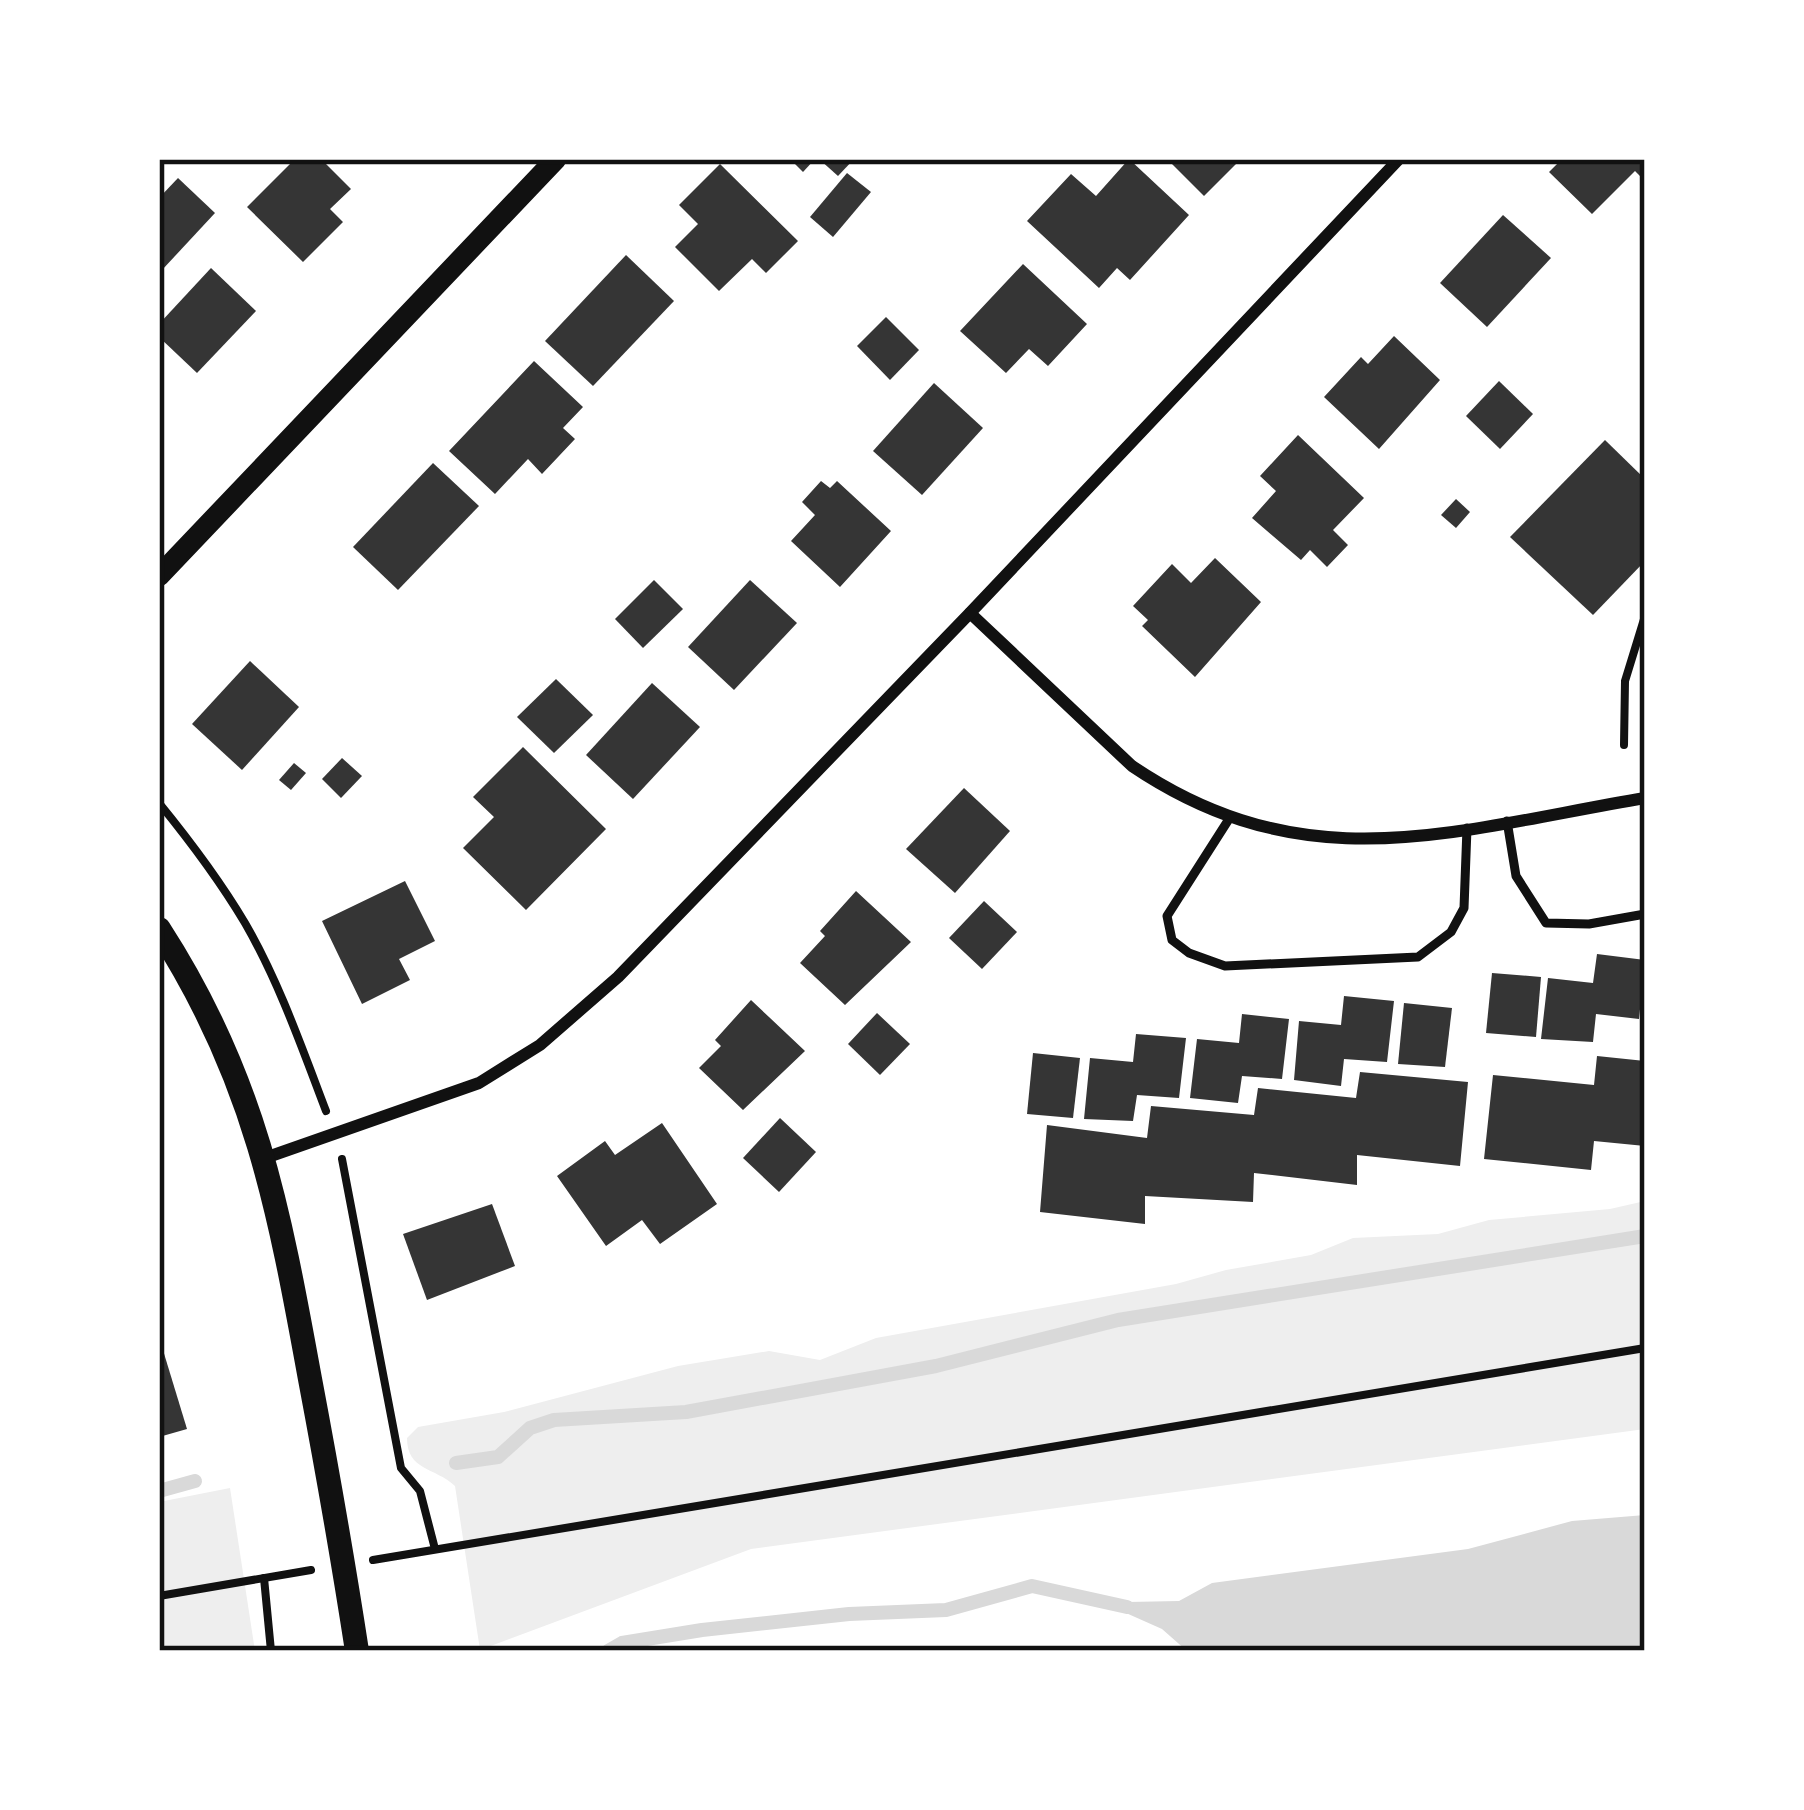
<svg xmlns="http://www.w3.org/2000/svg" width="1804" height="1810" font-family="Jost,sans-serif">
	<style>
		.green { fill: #eee }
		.water { fill: #d9d9d9 }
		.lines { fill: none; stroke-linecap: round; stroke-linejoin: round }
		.stream { stroke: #d9d9d9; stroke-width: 14 }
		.building { fill: #353535 }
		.path { stroke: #111; stroke-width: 8 }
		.service { stroke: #111; stroke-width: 9 }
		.minor { stroke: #111; stroke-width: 12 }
		.tertiary { stroke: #111; stroke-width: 21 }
		.secondary { stroke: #111; stroke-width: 24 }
		.neatline { fill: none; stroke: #111; stroke-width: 4.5 }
	</style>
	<rect width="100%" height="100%" fill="#fff"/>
	<g class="green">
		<path d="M1645 1201V1429L751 1549 480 1650 455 1486C435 1467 407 1471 407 1438L418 1427 504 1412 678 1366 769 1351 820 1360 876 1338 1176 1284 1226 1270 1311 1255 1353 1238 1438 1234 1489 1220 1610 1209Z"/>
		<polygon points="230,1488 255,1651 159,1651 159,1502"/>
	</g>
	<polygon class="water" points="1645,1515 1645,1651 1187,1651 1162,1629 1126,1613 1128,1602 1179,1601 1212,1583 1468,1549 1572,1521"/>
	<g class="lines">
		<g class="stream">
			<polyline points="456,1463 498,1457 530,1428 554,1420 686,1412 936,1366 1118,1320 1645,1236"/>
			<polyline points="159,1491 195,1481"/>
			<polyline points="608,1651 622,1643 702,1630 849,1614 946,1610 1032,1586 1127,1607"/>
		</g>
	</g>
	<g class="building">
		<polygon points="295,159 321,159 351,189 330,209 343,222 303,262 247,207"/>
		<polygon points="790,159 815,159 803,172"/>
		<polygon points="819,159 854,159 838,176"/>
		<polygon points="1129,159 1189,215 1130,280 1117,268 1099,288 1027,221 1071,174 1096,196"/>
		<polygon points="1167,159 1241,159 1204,196"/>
		<polygon points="1562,159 1645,159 1645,181 1635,171 1592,214 1549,172"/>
		<polygon points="720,164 798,241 766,273 752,259 719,291 675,247 698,224 679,205"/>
		<polygon points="847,173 871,192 833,237 810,217"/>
		<polygon points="178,178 215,213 162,270 159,267 159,198"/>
		<polygon points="1503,215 1551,258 1487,327 1440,283"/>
		<polygon points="626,255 674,301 593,386 545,341"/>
		<polygon points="1023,264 1087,324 1048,366 1029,349 1006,373 960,331"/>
		<polygon points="211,268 256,311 197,373 159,337 159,324"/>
		<polygon points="886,317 919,350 890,380 857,346"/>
		<polygon points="1394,336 1440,380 1379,449 1324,397 1361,357 1368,364"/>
		<polygon points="534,361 583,407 563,428 575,439 542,474 528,459 495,494 449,451"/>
		<polygon points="1499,381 1533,414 1500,449 1466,416"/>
		<polygon points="934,383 983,428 922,495 873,451"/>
		<polygon points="1298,435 1364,498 1333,530 1348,545 1327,567 1310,550 1301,560 1252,518 1276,491 1260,476"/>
		<polygon points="1605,440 1645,479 1645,561 1593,615 1510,537"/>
		<polygon points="433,463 479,506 398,590 353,547"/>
		<polygon points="821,481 830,488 837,481 891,531 840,587 791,541 815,515 802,502"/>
		<polygon points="1456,499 1470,512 1456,528 1441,515"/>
		<polygon points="1215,558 1261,602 1195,677 1142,626 1148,620 1133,606 1172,564 1191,583"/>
		<polygon points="654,580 683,609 643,648 615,619"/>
		<polygon points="750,580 797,623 734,690 688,647"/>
		<polygon points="250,661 299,707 242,770 192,724"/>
		<polygon points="556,679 593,715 554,753 517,717"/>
		<polygon points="652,683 700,727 633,799 586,755"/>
		<polygon points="523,747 606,829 526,910 463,848 494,817 473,797"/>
		<polygon points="342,758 362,776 341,798 322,779"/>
		<polygon points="294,763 306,773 291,790 279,780"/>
		<polygon points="964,788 1010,831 955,893 906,849"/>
		<polygon points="405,881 435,941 399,959 410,980 362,1004 322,921"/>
		<polygon points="856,891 911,942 845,1005 800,963 825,936 820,931"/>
		<polygon points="984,901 1017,932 982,969 949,938"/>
		<polygon points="1597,954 1645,960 1639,1019 1596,1014 1593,1042 1541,1039 1548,978 1593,983"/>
		<polygon points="1492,973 1541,977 1536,1037 1486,1033"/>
		<polygon points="1344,996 1394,1001 1387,1062 1344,1059 1341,1086 1294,1080 1299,1021 1341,1025"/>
		<polygon points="751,1000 805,1051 743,1110 699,1068 721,1046 715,1040"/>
		<polygon points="1404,1003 1452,1008 1445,1067 1398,1064"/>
		<polygon points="877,1013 910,1044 880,1075 848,1044"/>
		<polygon points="1242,1014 1289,1019 1282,1079 1242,1076 1238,1103 1190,1098 1197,1039 1239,1043"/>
		<polygon points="1136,1034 1186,1038 1179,1098 1137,1095 1133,1121 1084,1119 1090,1058 1133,1062"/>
		<polygon points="1033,1053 1080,1058 1073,1118 1027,1114"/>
		<polygon points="1597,1056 1645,1061 1645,1146 1594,1141 1591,1170 1484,1159 1493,1075 1594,1085"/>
		<polygon points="1360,1072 1468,1082 1460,1166 1357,1155 1357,1185 1254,1173 1253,1202 1145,1196 1145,1224 1040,1212 1047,1125 1147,1138 1151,1106 1254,1115 1258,1088 1356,1098"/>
		<polygon points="780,1118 816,1152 779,1192 743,1158"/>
		<polygon points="662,1123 717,1204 660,1244 642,1220 606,1246 557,1176 605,1141 615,1155"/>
		<polygon points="492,1204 515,1266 427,1300 403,1234"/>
		<polygon points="159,1337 187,1429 159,1437"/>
	</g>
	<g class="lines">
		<g class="path">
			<polyline points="1624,745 1625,681 1645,616"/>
			<path d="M159 803C190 841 220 881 245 923 279 982 302 1048 326 1111"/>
			<polyline points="342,1159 401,1468 420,1491 435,1549"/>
			<polyline points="373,1560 1645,1348"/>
			<polyline points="264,1578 271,1651"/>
			<polyline points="159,1596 311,1570"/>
		</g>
		<g class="service">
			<polyline points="1229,819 1167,916 1172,940 1189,953 1225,966 1418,957 1451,932 1464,908 1467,828"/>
			<polyline points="1507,821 1516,876 1546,923 1589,924 1645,914"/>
		</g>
		<g class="minor">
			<path d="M970 613 1132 766C1307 884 1454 830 1645 798"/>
			<polyline points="265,1158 479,1083 540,1045 618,977 970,613 1399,159"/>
		</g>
		<polyline class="tertiary" points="159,576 556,159"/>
		<path class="secondary" d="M159 929C255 1077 279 1209 310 1379 327 1469 343 1560 357 1651"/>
	</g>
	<rect width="1804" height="1810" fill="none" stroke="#ffffff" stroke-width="324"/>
	<rect x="162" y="162" width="1480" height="1486" class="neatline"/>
</svg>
